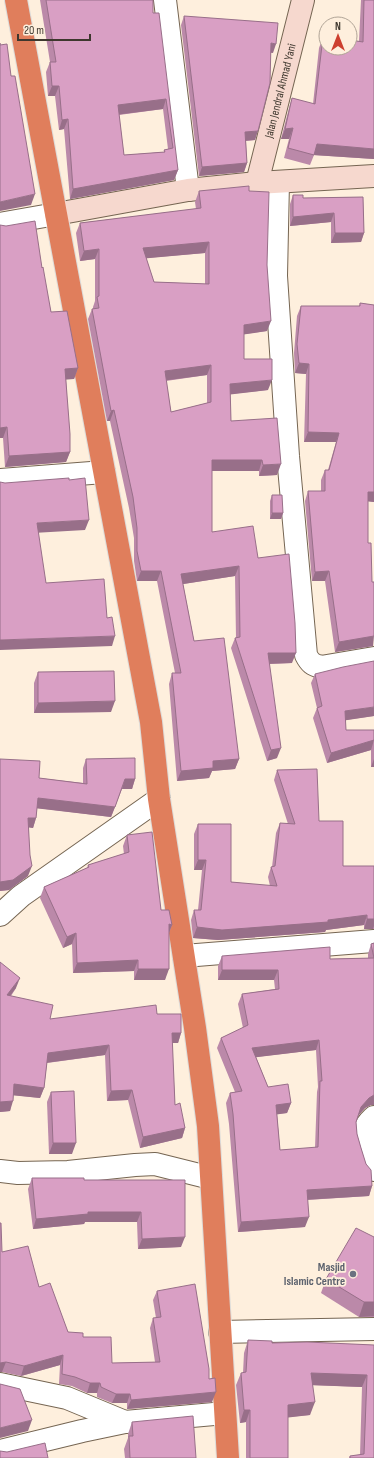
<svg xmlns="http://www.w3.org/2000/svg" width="374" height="1458" font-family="'Sofia Sans Condensed',sans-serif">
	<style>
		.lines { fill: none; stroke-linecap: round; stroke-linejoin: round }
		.street-casing { stroke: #756552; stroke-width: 24 }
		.secondary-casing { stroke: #756552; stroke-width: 24 }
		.highway-casing { stroke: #dcdbd9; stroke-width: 24 }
		.street { stroke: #fff; stroke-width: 22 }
		.secondary { stroke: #f6d8ce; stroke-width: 22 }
		.highway { stroke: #e07e5c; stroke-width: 22 }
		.wall { fill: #bb89a9; fill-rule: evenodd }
		.shaded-wall { fill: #986f89 }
		.building { fill: #d99fc4; stroke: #986f89; fill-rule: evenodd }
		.worship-dot { fill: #6b7280; stroke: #feefdd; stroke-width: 1.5 }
		.labels { text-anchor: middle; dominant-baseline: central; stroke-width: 3.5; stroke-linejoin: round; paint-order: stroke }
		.street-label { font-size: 12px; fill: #3e372e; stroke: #feefdd }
		.worship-label { font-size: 12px; font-weight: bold; fill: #5b616d; stroke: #feefdd; text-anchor: end }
	</style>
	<rect width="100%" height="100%" fill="#feefdd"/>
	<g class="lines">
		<g class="street-casing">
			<g id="street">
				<polyline points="165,0 188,190"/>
				<path d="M278 182 276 276 288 456 306 655C310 663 313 665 321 667L374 658"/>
				<polyline points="0,224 56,214"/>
				<polyline points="0,480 104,472"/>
				<polyline points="0,915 21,896 159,799"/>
				<polyline points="184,956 374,941"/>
				<path d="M374 1117C371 1120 367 1123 366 1127 362 1138 371 1159 374 1170"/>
				<polyline points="0,1171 18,1173 68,1172 135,1165 155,1164 211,1178"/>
				<polyline points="220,1332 374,1329"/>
				<polyline points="0,1384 67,1398 125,1422"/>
				<polyline points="0,1451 82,1431 125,1422 225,1413"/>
			</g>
		</g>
		<g class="secondary-casing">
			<g id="secondary">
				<path id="s1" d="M257 183 303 0"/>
				<polyline points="56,214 188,190 257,183 374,176"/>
			</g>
		</g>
		<g class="highway-casing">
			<polyline id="highway" points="16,0 151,722 159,799 195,1028 208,1126 228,1458"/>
		</g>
		<use href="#street" class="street"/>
		<use href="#secondary" class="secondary"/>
		<use href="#highway" class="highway"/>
	</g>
	<g class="wall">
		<path d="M40 0H153V13L178 170 174 180 70 199 64 129 59 130 55 96H48L46 72 50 62ZM163 109 168 149 164 150V152L124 155 119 115Z"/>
		<polygon points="361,0 374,0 374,159 314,155 310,165 284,158 289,139 281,139 289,108 292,98 313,104 319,48 323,37 359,41"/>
		<polygon points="184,16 273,53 271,53 255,140 246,141 247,163 244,172 199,176 181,25"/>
		<path d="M199 191H249L267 265V331L244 334V359L268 390 230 394 231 421 277 475 259 476V471H212V532L258 558 292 663 269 664 277 758 267 761 231 648 235 638H236L235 576 183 584 194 641 239 759 235 769 212 771 209 778 177 781 169 684 172 673H175L157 581H137L134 561V538L129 508 110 421H107L88 319 92 309H93V307L95 301V259L80 261 76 233 80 223 196 209 195 202ZM205 253V284L154 282 146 258ZM207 375V403L171 412 166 381Z"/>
		<polygon points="293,195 303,198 363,197 364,233 361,242 331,243 331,222 290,226 290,204"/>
		<polygon points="0,225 42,268 51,312 78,368 74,379 66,379 70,452 66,462 5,467 3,438 0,438"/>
		<polygon points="360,303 374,305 374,502 368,501 368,543 373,646 335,652 325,581 312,581 305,501 308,491 321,491 321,480 325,470 328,470 336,442 304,442 306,374 295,373 294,353 297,316 301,306 359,306"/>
		<polygon points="272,495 283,513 281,519 270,519 270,501"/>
		<polygon points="38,672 111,712 34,713 34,683"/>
		<polygon points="315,674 374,716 345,720 346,730 374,730 374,767 371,767 371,750 327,763 313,718 317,708 311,683"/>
		<polygon points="0,759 39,778 83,783 83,768 86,759 135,779 132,789 122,789 111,817 37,808 36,818 33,828 29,827 28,876 9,890 0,891"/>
		<polygon points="277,770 319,821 343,866 374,866 374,929 364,929 364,925 326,930 325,932 218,940 193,938 191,920 194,910 198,910 202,870 194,870 194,834 198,824 231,882 270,886 268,877 271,867 272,867 276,833 280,823 288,824 274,780"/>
		<polygon points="127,835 161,910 172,925 169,933 165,980 134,980 134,971 73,973 72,944 63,948 40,898 44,887 87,868 88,865 124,854 123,846"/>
		<path d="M374 943V1105H371L365 1108 358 1116 356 1122 357 1134 372 1186 369 1196 307 1200 305 1227 238 1232 229 1124 226 1103 230 1093 235 1092 217 1048 221 1038 243 1028 238 1004 242 994 275 989 274 980H218V966L222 956 330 959 368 958V954L371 944ZM316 1050 318 1087 317 1092 315 1148 280 1150 277 1114 287 1113 291 1103 268 1087 256 1057Z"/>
		<polygon points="0,962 16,988 11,996 50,1019 157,1014 181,1033 178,1043 172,1043 175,1105 185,1128 182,1138 140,1148 128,1100 107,1101 105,1055 47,1063 44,1088 40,1098 13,1095 10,1111 0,1112"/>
		<polygon points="51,1092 72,1154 49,1154 47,1102"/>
		<polygon points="32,1178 84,1180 185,1180 181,1247 138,1249 137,1222 85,1222 84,1224 33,1229 28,1189"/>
		<polygon points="0,1223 2,1252 39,1287 68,1332 83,1337 112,1363 155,1362 150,1328 153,1318 156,1318 153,1300 157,1291 209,1379 212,1402 127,1409 127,1403 112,1403 97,1397 97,1393 87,1393 72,1386 59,1384 60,1365 21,1376 2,1372 0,1372"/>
		<polygon points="374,1237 374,1317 359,1317 321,1293 326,1279"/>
		<polygon points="248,1340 272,1343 374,1345 374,1458 349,1458 350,1456 360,1455 362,1387 313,1385 310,1415 288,1417 288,1458 246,1458 246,1422 240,1423 236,1385 241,1373 243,1373 244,1353"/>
		<polygon points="132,1422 196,1458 125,1458 124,1449 128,1438 128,1434"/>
	</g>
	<g class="shaded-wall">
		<polygon points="271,43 276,44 273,53 267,52"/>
		<polygon points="52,86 59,86 55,96 48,96"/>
		<polygon points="166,99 163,109 115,115 118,105"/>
		<polygon points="68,119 64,129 59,130 62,120"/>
		<polygon points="293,128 289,139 281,139 285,129"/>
		<polygon points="258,131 255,140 242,141 245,132"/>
		<polygon points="317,144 374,149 374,159 313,155"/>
		<polygon points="247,163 244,172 199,176 202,167"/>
		<polygon points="178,170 174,180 70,199 73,189"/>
		<polygon points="35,194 31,205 0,211 0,202"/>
		<polygon points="334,213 331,222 290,226 293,217"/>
		<polygon points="335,233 364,233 361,242 331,243"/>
		<polygon points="209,242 205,253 139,259 143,248"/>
		<polygon points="99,249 95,259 80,261 84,251"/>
		<polygon points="271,321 267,331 240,335 244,325"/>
		<polygon points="299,363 309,364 306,374 295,373"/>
		<polygon points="211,365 207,375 161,381 165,371"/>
		<polygon points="78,368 74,379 61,380 65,369"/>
		<polygon points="272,380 268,390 226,395 230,384"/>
		<polygon points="114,410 110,421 107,421 111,411"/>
		<polygon points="7,427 3,438 0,438 0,428"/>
		<polygon points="308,432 339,433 336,442 304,442"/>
		<polygon points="70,452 66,462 5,467 9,456"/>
		<polygon points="212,460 262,460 259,471 208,471"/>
		<polygon points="281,464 277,475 259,476 263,465"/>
		<polygon points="368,492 374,492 374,502 364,501"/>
		<polygon points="272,513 283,513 281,519 270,519"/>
		<polygon points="89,520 85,530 33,533 37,523"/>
		<polygon points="239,566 235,576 177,585 181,574"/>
		<polygon points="141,571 161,571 157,581 137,581"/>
		<polygon points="329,571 325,581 312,581 315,572"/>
		<polygon points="115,636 112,646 0,650 0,640"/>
		<polygon points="374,636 373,646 335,652 339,642"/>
		<polygon points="268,653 296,653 292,663 264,664"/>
		<polygon points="115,701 111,712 34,713 38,703"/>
		<polygon points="374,707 374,716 341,721 345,711"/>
		<polygon points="374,740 371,750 327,763 331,753"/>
		<polygon points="281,748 277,758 267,761 271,750"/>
		<polygon points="239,759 235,769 212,771 209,778 177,781 181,771 213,761"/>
		<polygon points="374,759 374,767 371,767"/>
		<polygon points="125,779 135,779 132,789 122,789"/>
		<polygon points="38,798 115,807 111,817 34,808"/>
		<polygon points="28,818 36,818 33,828 25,827"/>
		<polygon points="198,860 206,860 202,870 194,870"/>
		<polygon points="32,866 28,876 9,890 0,891 0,882"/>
		<polygon points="367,915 364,925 326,930 325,932 218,940 193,938 197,927 328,920"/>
		<polygon points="367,919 374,919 374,926 373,929 364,929"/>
		<polygon points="169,924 172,925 168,935"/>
		<polygon points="76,933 72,944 63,948 67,937"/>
		<polygon points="138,960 134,971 73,973 77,963"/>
		<polygon points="138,969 169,969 165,980 134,980"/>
		<polygon points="222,970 278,970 274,980 218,980"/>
		<polygon points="20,978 16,988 3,1005 7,995"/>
		<polygon points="172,1033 181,1033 178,1043 168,1043"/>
		<polygon points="319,1040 316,1050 249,1058 252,1048"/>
		<polygon points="109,1045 105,1055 45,1063 48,1053"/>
		<polygon points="14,1084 44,1088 40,1098 10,1095"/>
		<polygon points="132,1090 128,1100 107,1101 111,1091"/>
		<polygon points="374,1095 374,1105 371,1105 365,1108 357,1117 361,1107 369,1098"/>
		<polygon points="13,1101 10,1111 0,1112 0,1102"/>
		<polygon points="291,1103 287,1113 273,1115 276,1105"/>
		<polygon points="185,1128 182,1138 140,1148 143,1137"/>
		<polygon points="53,1143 76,1143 72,1154 49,1154"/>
		<polygon points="372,1186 369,1196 303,1200 307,1190"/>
		<polygon points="88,1212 141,1212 137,1222 85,1222 84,1224 33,1229 36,1219"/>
		<polygon points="309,1217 305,1227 238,1232 241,1222"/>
		<polygon points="185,1237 181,1247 138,1249 142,1239"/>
		<polygon points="364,1302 374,1302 374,1316 359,1317"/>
		<polygon points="63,1355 60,1365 21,1376 24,1366"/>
		<polygon points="6,1362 2,1372 0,1372 0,1363"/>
		<polygon points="311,1373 367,1375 362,1387 307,1385"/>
		<polygon points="90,1383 100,1383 97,1393 87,1393"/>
		<polygon points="216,1392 212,1402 127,1409 131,1400"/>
		<polygon points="116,1394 130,1394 127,1403 112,1403"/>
		<polygon points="315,1402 310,1415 284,1418 288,1405"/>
		<polygon points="244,1410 250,1410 246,1422 240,1423"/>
		<polygon points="32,1420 28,1431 0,1438 0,1428"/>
	</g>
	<g class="building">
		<path d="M46 0H153V13H159L178 170 73 189 68 119 62 120 59 86H52L50 62H56ZM166 99 173 148 164 150 165 152 124 155 118 105Z"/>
		<polygon points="364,0 374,0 374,149 317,144 314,155 288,148 293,128 285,129 292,98 315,104 323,37 326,38 326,48 350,48 350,40 363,42"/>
		<polygon points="184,16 278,23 276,44 271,43 270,83 258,131 245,132 247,163 202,167"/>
		<polygon points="0,43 0,45 7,44 11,76 15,76 35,194 0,202"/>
		<path d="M249 186V191L269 192 267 265 271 321 244 325V359H272V380L230 384 231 421 277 418 281 464 263 465 262 460H212V532L253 526 258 558 289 554 295 623 296 653H268L281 748 271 750 235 638 240 637 239 566 181 574 194 641 224 638 239 759 213 761V768L181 771 172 673H181L161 571H141L137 551V528L133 497 114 410 111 411 92 309 99 308 97 297 99 296V249L84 251 80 223 201 208 199 191ZM209 242V284L154 282 143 248ZM211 365V402L171 412 165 371Z"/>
		<polygon points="293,195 303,195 303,198 363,197 364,233 335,233 334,213 293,217"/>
		<polygon points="35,221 42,268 43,267 51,312 67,311 78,368 65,369 70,434 70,452 9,456 7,427 0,428 0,225 6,226"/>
		<polygon points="360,303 374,305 374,492 368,492 368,543 371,543 372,582 374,582 374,636 339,642 329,571 315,572 308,491 325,491 325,470 329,470 339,433 308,432 309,364 299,363 297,344 301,306 360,306"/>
		<polygon points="69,478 69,480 85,478 89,520 37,523 46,583 104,579 107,618 112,617 115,636 0,640 0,482 5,483"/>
		<polygon points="272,495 282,495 283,513 272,513"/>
		<polygon points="374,661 374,707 345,711 346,730 374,730 374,740 331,753 317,708 322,706 315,674 343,667"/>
		<polygon points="114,671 115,701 38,703 38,672"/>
		<polygon points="135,758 135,779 125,779 115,807 38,798 36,818 28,818 30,855 32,866 13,880 0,882 0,759 40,761 39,778 87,784 86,759"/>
		<polygon points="317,769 319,821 343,821 343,866 374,866 374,919 367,919 367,915 328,920 328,922 222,930 197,927 194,910 201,910 206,860 198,860 198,824 231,824 231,882 277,886 271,867 275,866 280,823 295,824 277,770"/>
		<polygon points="152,832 161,910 169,910 172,925 169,924 169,969 138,969 138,960 77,963 76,933 67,937 44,887 89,867 88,865 129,852 127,835"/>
		<polygon points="374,943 374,958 371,944"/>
		<path d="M330 947V959L374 958V1095L369 1098 361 1107 356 1122 357 1134 361 1148 366 1164 371 1170 372 1186 307 1190 309 1217 241 1222 233 1114 230 1093 242 1091 221 1038 248 1025 242 994 279 989 278 970H222V956ZM319 1040 322 1081H320L318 1147 280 1150 276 1105 291 1103 288 1084 268 1087 252 1048Z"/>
		<polygon points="0,962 20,978 7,995 53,1005 50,1019 156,1005 157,1014 181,1014 181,1033 172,1033 175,1105 180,1103 185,1128 143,1137 132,1090 111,1091 109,1045 48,1053 44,1088 14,1084 13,1101 0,1102"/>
		<polygon points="74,1091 76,1143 53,1143 51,1092"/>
		<polygon points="32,1178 84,1178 84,1180 185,1180 185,1237 142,1239 141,1212 88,1212 88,1214 36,1219"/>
		<polygon points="0,1223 1,1223 2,1252 28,1246 39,1287 50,1283 68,1332 83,1333 83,1337 111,1337 112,1363 160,1362 153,1318 161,1317 157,1291 195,1284 209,1369 209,1379 215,1378 216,1392 131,1400 130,1394 116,1394 101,1387 100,1383 90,1383 75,1377 62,1374 63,1355 24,1366 6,1362 0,1363"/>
		<polygon points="356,1228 374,1237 374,1302 364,1302 326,1279"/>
		<polygon points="248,1340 272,1341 272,1343 307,1342 374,1345 374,1458 350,1458 350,1456 364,1454 367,1375 311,1373 315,1402 288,1405 288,1458 250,1458 250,1410 244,1410 241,1373 246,1372"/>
		<polygon points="0,1384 20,1389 32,1420 0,1428"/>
		<polygon points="193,1416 196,1458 130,1458 129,1436 133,1436 132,1422"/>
		<polygon points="45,1443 48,1458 0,1458 0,1451 7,1452"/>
	</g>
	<circle class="worship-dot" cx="353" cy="1274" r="4"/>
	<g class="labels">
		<g class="street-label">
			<text stroke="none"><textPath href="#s1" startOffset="95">Jalan Jendral Ahmad Yani</textPath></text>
		</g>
		<g class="worship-label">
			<text x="345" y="1267">Masjid<tspan x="345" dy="14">Islamic Centre</tspan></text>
		</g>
	</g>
	<g transform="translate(338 36)"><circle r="19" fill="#feefdd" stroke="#b1a597"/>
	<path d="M0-3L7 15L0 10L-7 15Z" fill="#cd402f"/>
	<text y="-6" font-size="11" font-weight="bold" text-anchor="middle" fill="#3e372e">N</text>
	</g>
	<path d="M18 34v6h72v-6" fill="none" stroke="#3e372e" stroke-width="2"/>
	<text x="24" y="34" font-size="12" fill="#3e372e" stroke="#feefdd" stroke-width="3" paint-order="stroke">20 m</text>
</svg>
